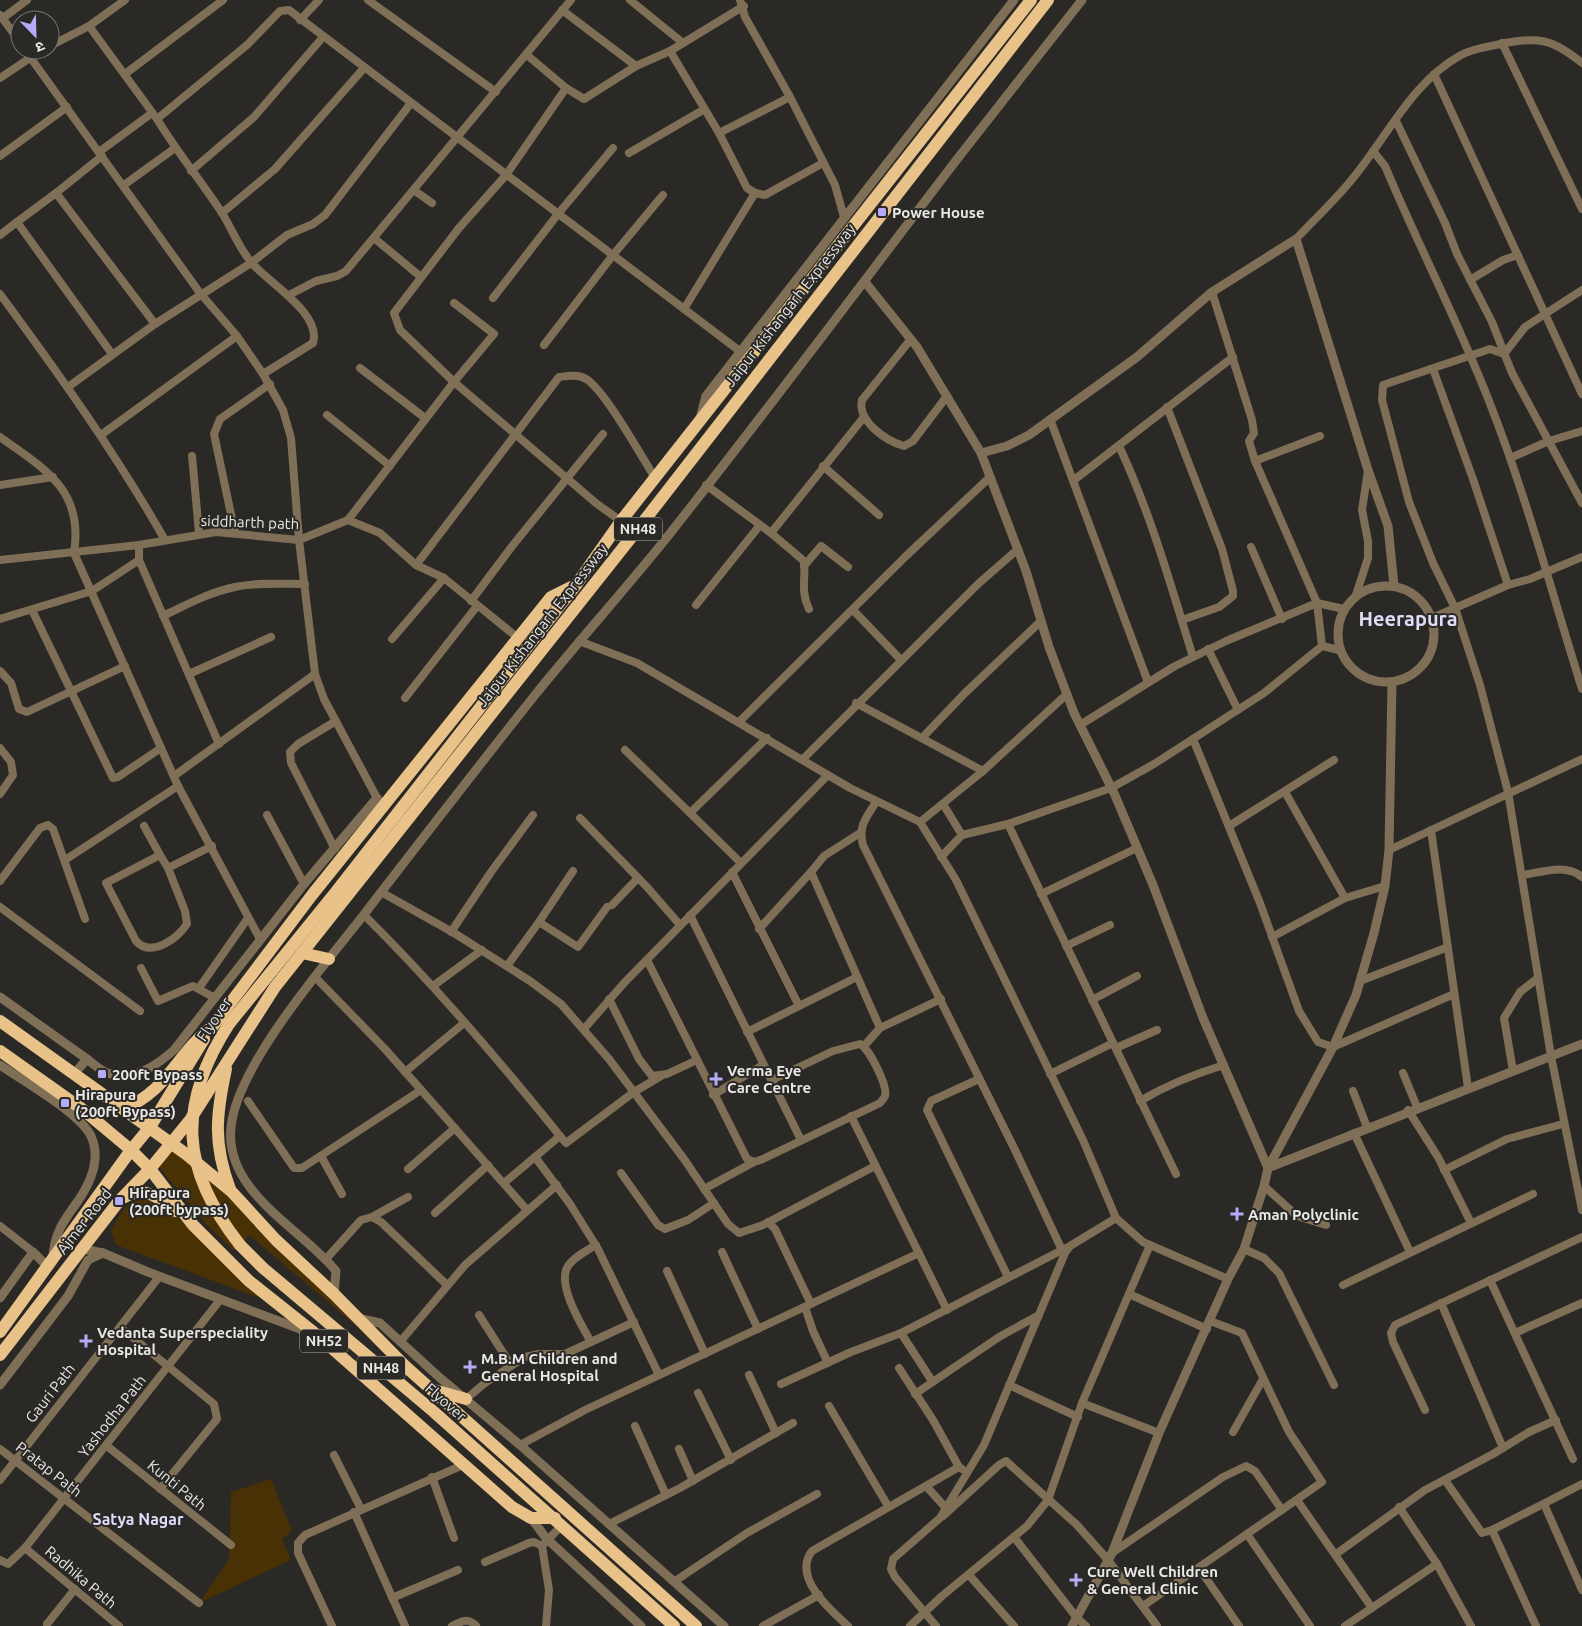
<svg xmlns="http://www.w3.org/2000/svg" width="1582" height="1626" font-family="Ubuntu,'Noto Sans Devanagari',sans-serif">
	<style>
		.green { fill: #483105 }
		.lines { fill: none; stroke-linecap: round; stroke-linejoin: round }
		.minor { stroke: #7f6f56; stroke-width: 8 }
		.tertiary { stroke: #7f6f56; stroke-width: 9 }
		.trunk { stroke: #e8c288; stroke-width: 12 }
		.trunk-bridge { stroke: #e8c288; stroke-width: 12 }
		.poi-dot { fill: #b4acf9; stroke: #2a2926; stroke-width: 2 }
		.labels { text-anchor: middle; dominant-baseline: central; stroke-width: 4; stroke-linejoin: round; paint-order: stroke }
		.shield { fill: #2a2926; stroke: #b0afad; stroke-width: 1 }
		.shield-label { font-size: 14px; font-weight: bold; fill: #e9e8e7 }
		.poi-label { font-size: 15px; font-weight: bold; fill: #e9e8e7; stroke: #2a2926; text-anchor: start }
		.street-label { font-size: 15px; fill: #e9e8e7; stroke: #2a2926 }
		.neighbourhood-label { font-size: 16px; font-weight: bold; fill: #dfddfb; stroke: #2a2926 }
		.district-label { font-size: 20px; font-weight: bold; fill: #dfddfb; stroke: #2a2926 }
	</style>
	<rect width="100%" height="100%" fill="#2a2926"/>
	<g class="green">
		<polygon points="172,1149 217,1180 368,1336 249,1235 234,1251 208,1226 159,1167"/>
		<path d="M145 1199 175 1215 260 1294 257 1297 116 1245 111 1231C120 1215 125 1201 145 1199Z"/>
		<polygon points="271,1479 292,1530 282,1540 291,1560 199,1603 229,1559 231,1492"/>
	</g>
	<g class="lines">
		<g class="minor">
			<polyline points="125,0 89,26 157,119"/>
			<polyline points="368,0 496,92"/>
			<polyline points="630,0 683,43"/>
			<polyline points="740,0 745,17 790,97 835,185 844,217"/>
			<polyline points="562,10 636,66"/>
			<polyline points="0,15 20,42"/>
			<polyline points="3,18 27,0"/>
			<polyline points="300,20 319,0"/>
			<polyline points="1502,43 1582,209"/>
			<polyline points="50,46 89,26"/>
			<polyline points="25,50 200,293 237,336 263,374 283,410 291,438 299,540 315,674 324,699 377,798"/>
			<polyline points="670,51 719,133 747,188 755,193 765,195 823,163"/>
			<polyline points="527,55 566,88 584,99 636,66 670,51 744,6"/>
			<polyline points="125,74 223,0"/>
			<polyline points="1434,74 1582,394"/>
			<polyline points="0,78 42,50"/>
			<polyline points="1396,121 1445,223 1457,254 1492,322 1512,373 1582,503"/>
			<polyline points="719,133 790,97"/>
			<path d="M1373 151 1385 166C1418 245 1458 321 1489 401 1526 495 1552 593 1582 689"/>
			<polyline points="99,152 152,113"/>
			<polyline points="629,153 703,110"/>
			<polyline points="0,156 67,107"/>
			<polyline points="102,156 56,193 155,324"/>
			<polyline points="191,171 254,117 323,37"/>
			<polyline points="124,185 175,148"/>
			<polyline points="415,191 432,203"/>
			<polyline points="56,193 17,222 112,354"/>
			<polyline points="222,213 275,169 364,68"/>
			<polyline points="0,235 17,222"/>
			<polyline points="374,238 421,277"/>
			<path d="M1296 239C1314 220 1332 203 1349 183 1386 140 1410 83 1461 55 1474 48 1487 47 1501 44 1538 36 1553 39 1582 63"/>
			<polyline points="1470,280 1503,260 1518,255"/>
			<polyline points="1582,290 1525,327 1504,354 1490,349 1383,385 1382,400 1409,502 1433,563 1455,608 1480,685 1508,792 1551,1056 1582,1210"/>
			<polyline points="1212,292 1252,420 1254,433 1249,441 1255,461 1317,603 1322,646"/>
			<path d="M0 294C59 374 116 454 165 540"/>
			<polyline points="289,295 316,281 337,276 346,271 571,0"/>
			<polyline points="493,298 558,214 613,148"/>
			<polyline points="454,303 494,334 454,382 400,330 394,313 459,228 506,175 566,88"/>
			<polyline points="684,309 755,193"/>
			<path d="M911 339 862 400C857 421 886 441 904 446L913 441 947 396"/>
			<polyline points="544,345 613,255 663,195"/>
			<polyline points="360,368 425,418"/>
			<polyline points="1433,369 1473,479 1508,585"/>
			<path d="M263 374 313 343C322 313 267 282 251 262 239 248 232 229 222 213 201 181 177 152 157 119L247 45 280 11 289 10 741 352"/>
			<polyline points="68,387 155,324 251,263 287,235 313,224 325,215 411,103"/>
			<polyline points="1167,407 1222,549 1233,591 1233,596 1219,607 1182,620"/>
			<polyline points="327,415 390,466"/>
			<polyline points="1050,419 1148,682"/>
			<polyline points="101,435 237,336"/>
			<path d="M0 437C45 469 84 490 74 553L178 786 260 939"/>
			<path d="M1119 446C1151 514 1171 586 1193 657"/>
			<polyline points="192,456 199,533"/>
			<polyline points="1510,458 1549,441 1582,431"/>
			<polyline points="1255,461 1320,436"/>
			<polyline points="823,466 879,515"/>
			<polyline points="1074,480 1233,357"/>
			<polyline points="0,485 53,477"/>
			<path d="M706 485 771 533 804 561C806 580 800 590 809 609"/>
			<polyline points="348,520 454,382 597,504 621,521"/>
			<polyline points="235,533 214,434 220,419 270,384"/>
			<polyline points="771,533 864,417"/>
			<polyline points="139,545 139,560 219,744"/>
			<polyline points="1251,547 1282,619"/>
			<polyline points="0,560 139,545 216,532 299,540 348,520 380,533 416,565 444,578 518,638"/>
			<path d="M416 565 559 377C568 376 578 374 586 379 604 389 642 457 655 478"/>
			<polyline points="804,566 821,546 848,567"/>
			<polyline points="1356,595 1368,558 1368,541 1362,510 1368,470"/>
			<polyline points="471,601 513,545 603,434"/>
			<polyline points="696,605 760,525"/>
			<polyline points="32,610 113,778 118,777 161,748"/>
			<polyline points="853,610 901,660"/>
			<path d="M163 616C186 605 210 592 235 587 258 582 282 584 305 584"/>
			<polyline points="1432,618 1508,585 1530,579 1582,557"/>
			<polyline points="0,619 92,591 139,560"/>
			<polyline points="392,639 444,578"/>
			<polyline points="579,641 637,663 850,788 920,822 956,880 1083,1140 1116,1218 1143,1242 1228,1279"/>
			<polyline points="1208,649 1238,710"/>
			<polyline points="0,671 11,683 19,709 27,712 125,666"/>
			<polyline points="189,674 271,637"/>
			<polyline points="405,698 477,606"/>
			<polyline points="856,703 983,771"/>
			<polyline points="739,722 905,557 990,477"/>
			<polyline points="1080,725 1175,666 1226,641 1317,603 1344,609"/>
			<polyline points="922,738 964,694 1041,621"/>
			<polyline points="1193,739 1260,903 1299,1011 1318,1042 1333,1047 1454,994"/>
			<polyline points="0,748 11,762 13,775 0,794"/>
			<polyline points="625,750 690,813 767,738"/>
			<polyline points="803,759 978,584 1018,549"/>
			<polyline points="174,776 315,674"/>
			<polyline points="1285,792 1345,898"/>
			<path d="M876 802C866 818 858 826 863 845L1015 1150 1062 1250"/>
			<polyline points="943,804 962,835"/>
			<polyline points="690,813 741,863"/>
			<polyline points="267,815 304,884"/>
			<polyline points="580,818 647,887 680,925"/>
			<polyline points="920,822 983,771 1067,694"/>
			<polyline points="1008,824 1176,1174"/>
			<polyline points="144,826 160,855"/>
			<polyline points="1229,826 1334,760"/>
			<polyline points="1431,830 1468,1088"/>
			<polyline points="860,833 824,856 811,872 880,1028"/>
			<polyline points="335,849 291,763 290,752 298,744 336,721"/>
			<polyline points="1389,850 1582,759"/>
			<polyline points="941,857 962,835 1008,824 1111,788 1154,764 1264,693 1322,646 1339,650"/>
			<polyline points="65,860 178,786"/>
			<path d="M168 868 160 855 106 883 136 941C151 958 177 939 187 924L185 911 168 868 212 846"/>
			<polyline points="732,872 799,1006"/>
			<path d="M1523 875C1542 872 1567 863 1582 877"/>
			<polyline points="0,881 40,828 48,825 53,829 85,919"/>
			<polyline points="381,892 454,933 530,981 561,1004 609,1059 684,1159 728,1224 739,1233 763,1225 875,1166"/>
			<polyline points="1041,894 1137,848"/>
			<polyline points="612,905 638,878"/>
			<polyline points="0,907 140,1011"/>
			<path d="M364 915C434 984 498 1059 560 1136"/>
			<polyline points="690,915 801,1140"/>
			<polyline points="539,922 573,871"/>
			<polyline points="759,929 811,872"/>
			<polyline points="451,932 491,872 533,815"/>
			<polyline points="1272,937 1345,898 1385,886"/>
			<polyline points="1066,946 1110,925"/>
			<path d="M647 960 747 1159 754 1162 763 1159 880 1103C882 1100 884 1099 885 1096 888 1086 869 1048 860 1044L833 1051 772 1080"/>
			<polyline points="507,966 539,922 578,947 607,907"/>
			<polyline points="141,968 158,1001 193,986 215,998"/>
			<polyline points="316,978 385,1049 527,1210"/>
			<polyline points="1360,981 1448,947"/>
			<polyline points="433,986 482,950"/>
			<polyline points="199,988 248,918"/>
			<polyline points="609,999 639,1059 652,1076 667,1074 697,1060"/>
			<polyline points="1092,1000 1137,976"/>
			<polyline points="584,1029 624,983 828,775"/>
			<polyline points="747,1032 857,977"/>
			<polyline points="864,1046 880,1028 941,999"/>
			<polyline points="1116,1048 1157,1030"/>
			<polyline points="1513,1071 1504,1018 1520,992 1538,978"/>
			<polyline points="405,1072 464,1023"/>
			<polyline points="1403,1073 1417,1107"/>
			<polyline points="1050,1074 1113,1043"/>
			<polyline points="979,1079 931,1101 927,1110 1008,1277"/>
			<polyline points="1353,1091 1367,1127"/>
			<polyline points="713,1095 763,1065"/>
			<polyline points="248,1101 294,1168 302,1168 421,1090"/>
			<path d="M1140 1101C1167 1085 1194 1074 1224 1065"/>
			<polyline points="1408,1110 1438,1157 1471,1223"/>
			<polyline points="851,1116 947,1310"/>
			<polyline points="1354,1133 1410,1252"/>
			<polyline points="321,1156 342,1194"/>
			<polyline points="535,1157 570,1204 598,1249 659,1375"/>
			<polyline points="408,1169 455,1128"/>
			<polyline points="1444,1170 1507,1139 1563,1124"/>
			<polyline points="621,1173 658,1225 665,1229 688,1220 714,1203"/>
			<polyline points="504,1183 560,1136 566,1143 634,1092 661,1076"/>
			<polyline points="1264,1186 1297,1216 1326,1225"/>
			<polyline points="704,1189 754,1162"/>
			<polyline points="435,1213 488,1165"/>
			<polyline points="372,1217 408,1197"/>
			<polyline points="768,1222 775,1229 811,1304"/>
			<polyline points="0,1226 33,1252"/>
			<polyline points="1244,1249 1264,1258 1279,1273 1334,1385"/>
			<polyline points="722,1252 758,1329"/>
			<polyline points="326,1259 361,1220 372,1217 381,1222 447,1285"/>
			<polyline points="667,1271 705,1354"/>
			<polyline points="1490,1280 1573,1459"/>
			<polyline points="1343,1285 1533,1194"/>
			<polyline points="1129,1294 1207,1329"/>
			<polyline points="1441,1303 1503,1448"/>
			<polyline points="805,1307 813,1331 828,1363"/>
			<polyline points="479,1315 511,1365"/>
			<polyline points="120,1327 214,1404 217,1419 160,1489"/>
			<polyline points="901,1333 932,1381"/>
			<polyline points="1515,1333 1582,1303"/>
			<polyline points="400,1342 465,1265 557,1185"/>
			<path d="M591 1342C582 1326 556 1284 568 1266 574 1257 586 1251 596 1245"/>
			<polyline points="899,1368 933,1420 959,1467 962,1469"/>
			<polyline points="749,1375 776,1433"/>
			<polyline points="781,1384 851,1352 901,1333 1066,1248"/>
			<polyline points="1009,1385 1078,1417"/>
			<polyline points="698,1393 731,1460"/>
			<polyline points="915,1394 999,1337 1039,1315"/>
			<polyline points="466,1399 485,1383 525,1357 539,1354 565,1354 634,1322"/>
			<polyline points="1082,1403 1159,1433"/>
			<polyline points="829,1406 888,1506"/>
			<polyline points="1425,1410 1393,1342 1391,1333 1395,1325 1582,1237"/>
			<polyline points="635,1426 666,1495"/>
			<polyline points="1233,1432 1263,1379"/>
			<polyline points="520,1445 585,1410 919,1253"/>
			<polyline points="107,1446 231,1545"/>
			<polyline points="0,1449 199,1603"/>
			<polyline points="679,1449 693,1481"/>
			<polyline points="334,1455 361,1509"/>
			<polyline points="432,1477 454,1538"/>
			<polyline points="0,1480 159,1277"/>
			<polyline points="1445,1480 1482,1533 1492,1530 1582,1484"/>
			<polyline points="926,1486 945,1507"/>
			<polyline points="1297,1500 1372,1608"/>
			<polyline points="1544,1504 1582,1590"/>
			<polyline points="1399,1507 1437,1564 1471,1626"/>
			<polyline points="354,1512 405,1626"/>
			<polyline points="943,1516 999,1465 1006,1461 1077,1525 1108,1560 1157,1626"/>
			<polyline points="609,1524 680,1488 793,1423"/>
			<polyline points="1492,1530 1536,1626"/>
			<polyline points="1247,1534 1310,1626"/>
			<polyline points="1014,1537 1077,1618 1086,1626"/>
			<polyline points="25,1548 119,1626"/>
			<polyline points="1112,1553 1223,1477 1246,1466 1255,1471 1282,1510"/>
			<polyline points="1336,1554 1425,1490 1493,1454 1529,1432 1556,1420"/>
			<polyline points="0,1560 8,1564 25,1548 220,1300"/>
			<polyline points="485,1562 529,1543 534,1542 542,1546"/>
			<polyline points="1199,1568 1239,1626"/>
			<polyline points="969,1575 1014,1626"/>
			<polyline points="675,1581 747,1533 817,1494"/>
			<polyline points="392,1598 458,1570"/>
			<polyline points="1143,1606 1322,1482 1289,1432 1242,1333 1210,1321"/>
			<polyline points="47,1624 75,1589"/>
			<polyline points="332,1626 298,1553 298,1543 305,1535 465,1464"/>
			<path d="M452 1626C462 1621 468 1617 476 1626"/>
			<polyline points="546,1626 549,1590 542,1546 562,1525"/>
			<polyline points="763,1626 819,1595"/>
			<path d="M848 1626C830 1610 792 1577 812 1551L959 1467"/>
			<polyline points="910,1626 942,1596 1027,1526 1048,1500 1082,1403 1150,1245"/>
			<polyline points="936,1626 895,1577 891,1569 893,1559 940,1518 984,1445 1065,1253 1070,1246 1116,1218"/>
			<polyline points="1345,1626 1437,1564"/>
		</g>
		<g class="tertiary">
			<polyline points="865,282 917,347 981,453 1007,446 1029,435 1137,357 1212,292 1296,239 1368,470 1388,526 1394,586"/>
			<polyline points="701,415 706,396 1014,0"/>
			<polyline points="981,453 1026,571 1049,647 1074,713 1114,793 1153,885 1203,1018 1268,1168 1582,1044"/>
			<circle cx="1386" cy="634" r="48"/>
			<polyline points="0,997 87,1059"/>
			<path d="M0 1065C22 1080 80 1113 91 1136 101 1158 91 1182 78 1201 64 1220 53 1235 53 1259"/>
			<path d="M74 1074 87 1059C93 1064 100 1070 107 1073 133 1082 156 1066 174 1050L304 884 377 798 384 808"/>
			<polyline points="83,1249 103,1253 148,1272 308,1332"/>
			<path d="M334 1294 336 1271C301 1228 224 1192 231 1127 237 1066 323 967 362 917 419 843 476 769 535 695 577 643 622 593 664 541 764 415 860 286 958 158 999 105 1041 53 1082 0"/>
			<polyline points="0,1298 33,1252 48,1267"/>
			<polyline points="357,1318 380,1323 439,1377 520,1445 724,1626"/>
			<polyline points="0,1385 68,1296 88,1260 103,1253"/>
			<polyline points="531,1518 546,1538 641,1626"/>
			<polyline points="1072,1626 1112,1553 1159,1433 1228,1279 1244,1249 1264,1186 1268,1168 1333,1047 1356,995 1374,933 1385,886 1389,850 1392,682"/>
		</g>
		<g class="trunk">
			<polyline points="302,953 329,959"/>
			<polyline points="0,1021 186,1154 231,1191 276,1240 334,1294 405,1366 696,1626"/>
			<polyline points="229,1024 335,893 576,585 621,521 1031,0"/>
			<polyline points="0,1051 82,1109 131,1150 150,1169 193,1225 249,1281 317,1335 512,1507 531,1518 555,1518"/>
			<path d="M226 1069C216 1115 213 1144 230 1189"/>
			<path d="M123 1109C168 1091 177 1053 213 1026L312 895 551 597 571 587"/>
			<path d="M125 1197C144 1185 160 1198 175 1211"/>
			<polyline points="240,1245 263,1268 434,1412 674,1626"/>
			<polyline points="0,1332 131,1150 150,1127 204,1039"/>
			<polyline points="0,1355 119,1201 150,1169 190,1120 275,987 630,539 1048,0"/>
			<polyline points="434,1390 466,1399"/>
		</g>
		<path class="trunk-bridge" d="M229 1024C177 1105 180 1169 240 1245"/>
	</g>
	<g class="poi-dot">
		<rect x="877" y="207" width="10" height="10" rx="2.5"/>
		<rect x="97" y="1069" width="10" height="10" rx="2.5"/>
		<path d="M713.5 1071.5h5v5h5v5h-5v5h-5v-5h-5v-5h5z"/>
		<rect x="60" y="1098" width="10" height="10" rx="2.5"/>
		<rect x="114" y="1196" width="10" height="10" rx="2.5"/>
		<path d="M1234.5 1206.5h5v5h5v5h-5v5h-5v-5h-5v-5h5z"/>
		<path d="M83.5 1333.5h5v5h5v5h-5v5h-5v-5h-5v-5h5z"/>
		<path d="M467.5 1359.5h5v5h5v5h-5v5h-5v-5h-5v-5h5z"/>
		<path d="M1073.5 1572.5h5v5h5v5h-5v5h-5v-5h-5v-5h5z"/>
	</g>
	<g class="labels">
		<g class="shield">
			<rect x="614" y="517.5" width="48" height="23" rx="4"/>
			<rect x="300" y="1329.5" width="48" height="23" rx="4"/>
			<rect x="357" y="1356.5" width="48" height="23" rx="4"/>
		</g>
		<g class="shield-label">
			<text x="638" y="529">NH48</text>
			<text x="324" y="1341">NH52</text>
			<text x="381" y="1368">NH48</text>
		</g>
		<g class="poi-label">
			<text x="892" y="212">Power House</text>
			<text x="727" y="1070">Verma Eye<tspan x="727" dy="17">Care Centre</tspan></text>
			<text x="112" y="1074">200ft Bypass</text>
			<text x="75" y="1094">Hirapura<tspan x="75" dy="17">(200ft Bypass)</tspan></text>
			<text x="129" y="1192">Hirapura<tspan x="129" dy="17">(200ft bypass)</tspan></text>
			<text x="1248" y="1214">Aman Polyclinic</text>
			<text x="97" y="1332">Vedanta Superspeciality<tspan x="97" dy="17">Hospital</tspan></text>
			<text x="481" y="1358">M.B.M Children and<tspan x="481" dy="17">General Hospital</tspan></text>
			<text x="1087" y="1571">Cure Well Children<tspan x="1087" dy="17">&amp; General Clinic</tspan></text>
		</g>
		<g class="street-label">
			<text transform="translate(790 305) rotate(-52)">Jaipur Kishangarh Expressway</text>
			<text transform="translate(250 522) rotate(2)">siddharth path</text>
			<text transform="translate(542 625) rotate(-52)">Jaipur Kishangarh Expressway</text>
			<text transform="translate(214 1019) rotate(-56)">Flyover</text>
			<text transform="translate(84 1221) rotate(-52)">Ajmer Road</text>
			<text transform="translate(50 1393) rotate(-52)">Gauri Path</text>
			<text transform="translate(446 1402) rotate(41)">Flyover</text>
			<text transform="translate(112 1416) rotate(-52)">Yashodha Path</text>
			<text transform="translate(49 1469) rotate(38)">Pratap Path</text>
			<text transform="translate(177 1485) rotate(39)">Kunti Path</text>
			<text transform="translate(81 1577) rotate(40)">Radhika Path</text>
		</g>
		<g class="neighbourhood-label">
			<text x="138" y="1519">Satya Nagar</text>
		</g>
		<g class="district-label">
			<text x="1408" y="618">Heerapura</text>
		</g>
	</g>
	<g transform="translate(35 35) rotate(157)"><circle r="24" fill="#2a2926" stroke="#767573"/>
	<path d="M0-4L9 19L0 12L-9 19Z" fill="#b4acf9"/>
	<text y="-8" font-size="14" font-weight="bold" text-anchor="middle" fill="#e9e8e7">उ</text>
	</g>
</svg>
